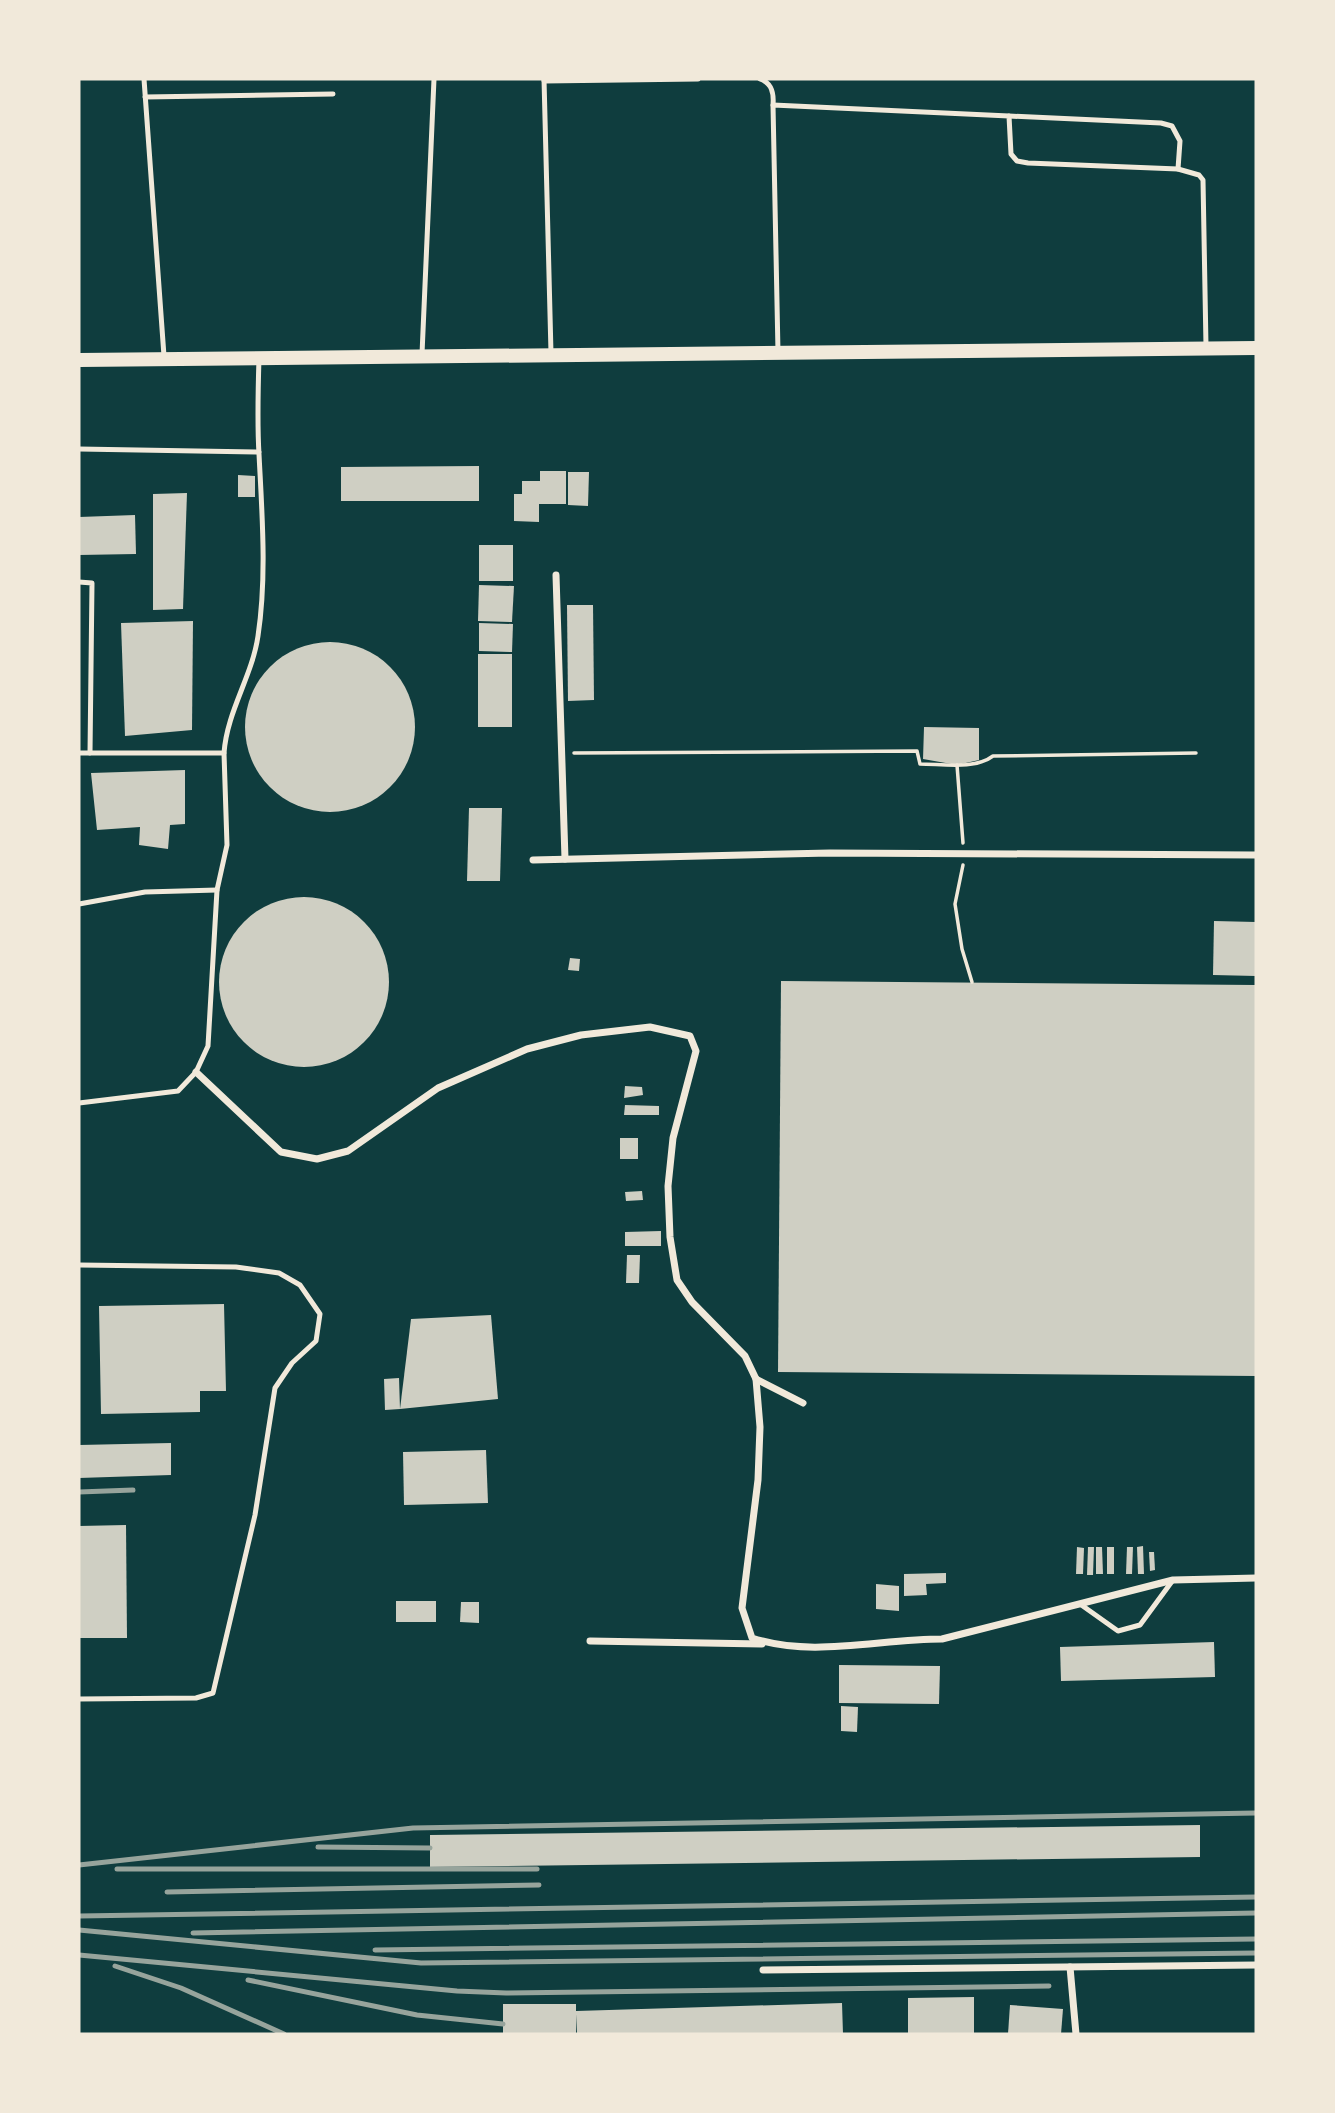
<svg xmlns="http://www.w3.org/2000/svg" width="1335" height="2113" font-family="Mulish,sans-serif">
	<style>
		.building { fill: #cfcfc3 }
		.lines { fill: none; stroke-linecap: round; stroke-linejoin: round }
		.path { stroke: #f1e9da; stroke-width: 3.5 }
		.service { stroke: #f1e9da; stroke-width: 5 }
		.minor { stroke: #f1e9da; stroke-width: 7 }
		.secondary { stroke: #f1e9da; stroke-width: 14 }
		.rail { stroke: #97a49c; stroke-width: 5 }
	</style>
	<rect width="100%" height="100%" fill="#0f3d3e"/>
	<g class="building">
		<polygon points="479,466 479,501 341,501 341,467"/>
		<polygon points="540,471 566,471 566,504 539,504 539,522 514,521 514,494 522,494 522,481 540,481"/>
		<polygon points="568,472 589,472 588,506 568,505"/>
		<polygon points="238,475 255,476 255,497 238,497"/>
		<polygon points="187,493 183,609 153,610 153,494"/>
		<polygon points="135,515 136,554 79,555 79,517"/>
		<rect x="479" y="545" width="34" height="36"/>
		<polygon points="479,585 514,586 512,622 478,621"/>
		<polygon points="567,605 593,605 594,700 568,701"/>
		<polygon points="193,621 192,730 125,736 121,623"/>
		<polygon points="479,623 513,624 512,652 479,651"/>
		<circle cx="330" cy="727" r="85"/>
		<rect x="478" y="654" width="34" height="73"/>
		<polygon points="924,727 979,728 979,760 957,765 923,759"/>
		<polygon points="185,770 185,824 170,825 168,849 139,845 140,827 97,830 91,773"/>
		<polygon points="469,808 502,808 500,881 467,881"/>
		<circle cx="304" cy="982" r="85"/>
		<polygon points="1214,921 1256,922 1256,976 1213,975"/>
		<polygon points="570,958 580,959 579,971 568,970"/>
		<polygon points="781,981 1256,985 1256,1376 778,1372"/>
		<polygon points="625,1086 642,1087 643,1095 624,1098"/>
		<polygon points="625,1105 659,1106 659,1115 624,1115"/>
		<rect x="620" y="1138" width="18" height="21"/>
		<polygon points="642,1191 643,1200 626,1201 625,1192"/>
		<polygon points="661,1231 661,1246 625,1246 625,1232"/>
		<polygon points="627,1255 640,1255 639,1283 626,1283"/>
		<polygon points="224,1304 226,1391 200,1391 200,1412 101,1414 99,1306"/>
		<polygon points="491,1315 498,1399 400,1409 411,1319"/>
		<polygon points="399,1378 400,1409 385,1410 384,1379"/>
		<polygon points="171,1443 171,1475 79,1478 79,1445"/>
		<polygon points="486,1450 488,1503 404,1505 403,1452"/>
		<polygon points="126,1525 127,1638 79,1638 79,1526"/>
		<polygon points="1143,1546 1144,1574 1138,1574 1137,1547"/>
		<polygon points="1077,1547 1084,1548 1083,1574 1076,1574"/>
		<polygon points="1088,1547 1094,1547 1093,1575 1087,1575"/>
		<polygon points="1096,1547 1102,1547 1103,1574 1096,1574"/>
		<rect x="1107" y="1547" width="7" height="27"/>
		<polygon points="1127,1547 1133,1547 1132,1574 1126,1574"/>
		<polygon points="1149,1552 1154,1552 1155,1570 1150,1571"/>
		<polygon points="946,1573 946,1583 926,1584 927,1595 904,1596 904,1574"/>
		<polygon points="876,1584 899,1586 899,1611 876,1609"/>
		<rect x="396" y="1601" width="40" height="21"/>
		<polygon points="461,1602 479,1602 479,1623 460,1622"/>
		<polygon points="1214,1642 1215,1677 1061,1681 1060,1647"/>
		<polygon points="839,1665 940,1666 939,1704 839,1703"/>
		<polygon points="841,1706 858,1707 857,1732 841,1731"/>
		<polygon points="1200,1825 1200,1857 430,1867 430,1835"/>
		<polygon points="974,1997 974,2034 908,2034 908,1998"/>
		<polygon points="842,2003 843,2034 577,2034 577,2014 576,2034 503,2034 503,2004 576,2004 576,2011"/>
		<polygon points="1010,2005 1063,2009 1061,2034 1008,2034"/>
	</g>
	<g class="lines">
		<g class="path">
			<path d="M574 753 917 751 920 764C942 764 975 770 993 756L1196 753"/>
			<polyline points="957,765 963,843"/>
			<polyline points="963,865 955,904 962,949 972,982"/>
		</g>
		<g class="service">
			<polyline points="144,79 164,356"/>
			<polyline points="544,79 551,353"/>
			<path d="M760 79C772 83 774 93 773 105"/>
			<polyline points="544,81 698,79"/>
			<polyline points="145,97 333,94"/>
			<polyline points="1009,116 1161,123 1172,126 1180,141 1178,169"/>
			<polyline points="778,352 773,105 1009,116 1011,154 1017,161 1028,163 1178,169 1199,175 1203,180 1206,346"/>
			<polyline points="422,354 434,79"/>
			<polyline points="79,449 259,452"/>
			<polyline points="79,582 92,583 90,753"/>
			<path d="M79 753H224C227 711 252 677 258 636 267 576 262 514 259 454 257 422 258 390 259 358"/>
			<polyline points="79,904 145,892 217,890"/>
			<polyline points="79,1103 178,1091 196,1072 208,1046 217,890 227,845 224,753"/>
			<polyline points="79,1265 236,1267 279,1273 300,1285 320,1314 316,1341 292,1363 275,1388 255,1515 213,1693 196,1698 79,1699"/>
			<polyline points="1080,1604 1118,1631 1140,1625 1173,1580"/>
		</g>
		<g class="minor">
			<polyline points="556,575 565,859"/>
			<polyline points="533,860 830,853 1256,855"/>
			<polyline points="196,1072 281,1152 317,1159 348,1151 438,1088 527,1049 581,1035 650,1027 690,1036 696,1051 673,1138 668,1186 670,1237 677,1280 692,1302 745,1356 756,1379 803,1403"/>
			<path d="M756 1379 760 1427 758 1480 742 1608 752 1638C812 1658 879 1639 942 1639L1173 1580 1256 1578"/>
			<polyline points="590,1641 762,1644"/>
			<polyline points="1070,1967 1076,2034"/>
			<polyline points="763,1970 1256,1965"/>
		</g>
		<polyline class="secondary" points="79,360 1256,348"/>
		<g class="rail">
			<polyline points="79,1492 133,1490"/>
			<polyline points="318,1847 430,1848"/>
			<polyline points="79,1865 413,1828 1256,1813"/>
			<polyline points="117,1869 537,1869"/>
			<polyline points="167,1892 539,1885"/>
			<polyline points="79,1916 1256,1897"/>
			<polyline points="79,1930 421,1963 1256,1953"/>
			<polyline points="193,1933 1256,1913"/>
			<polyline points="375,1950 1256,1939"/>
			<polyline points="79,1955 457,1991 506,1993 1049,1986"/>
			<polyline points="115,1966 181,1988 284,2034"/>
			<polyline points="248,1980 417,2015 503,2024"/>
		</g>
	</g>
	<rect width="1335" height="2113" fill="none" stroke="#f1e9da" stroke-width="161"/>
</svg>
